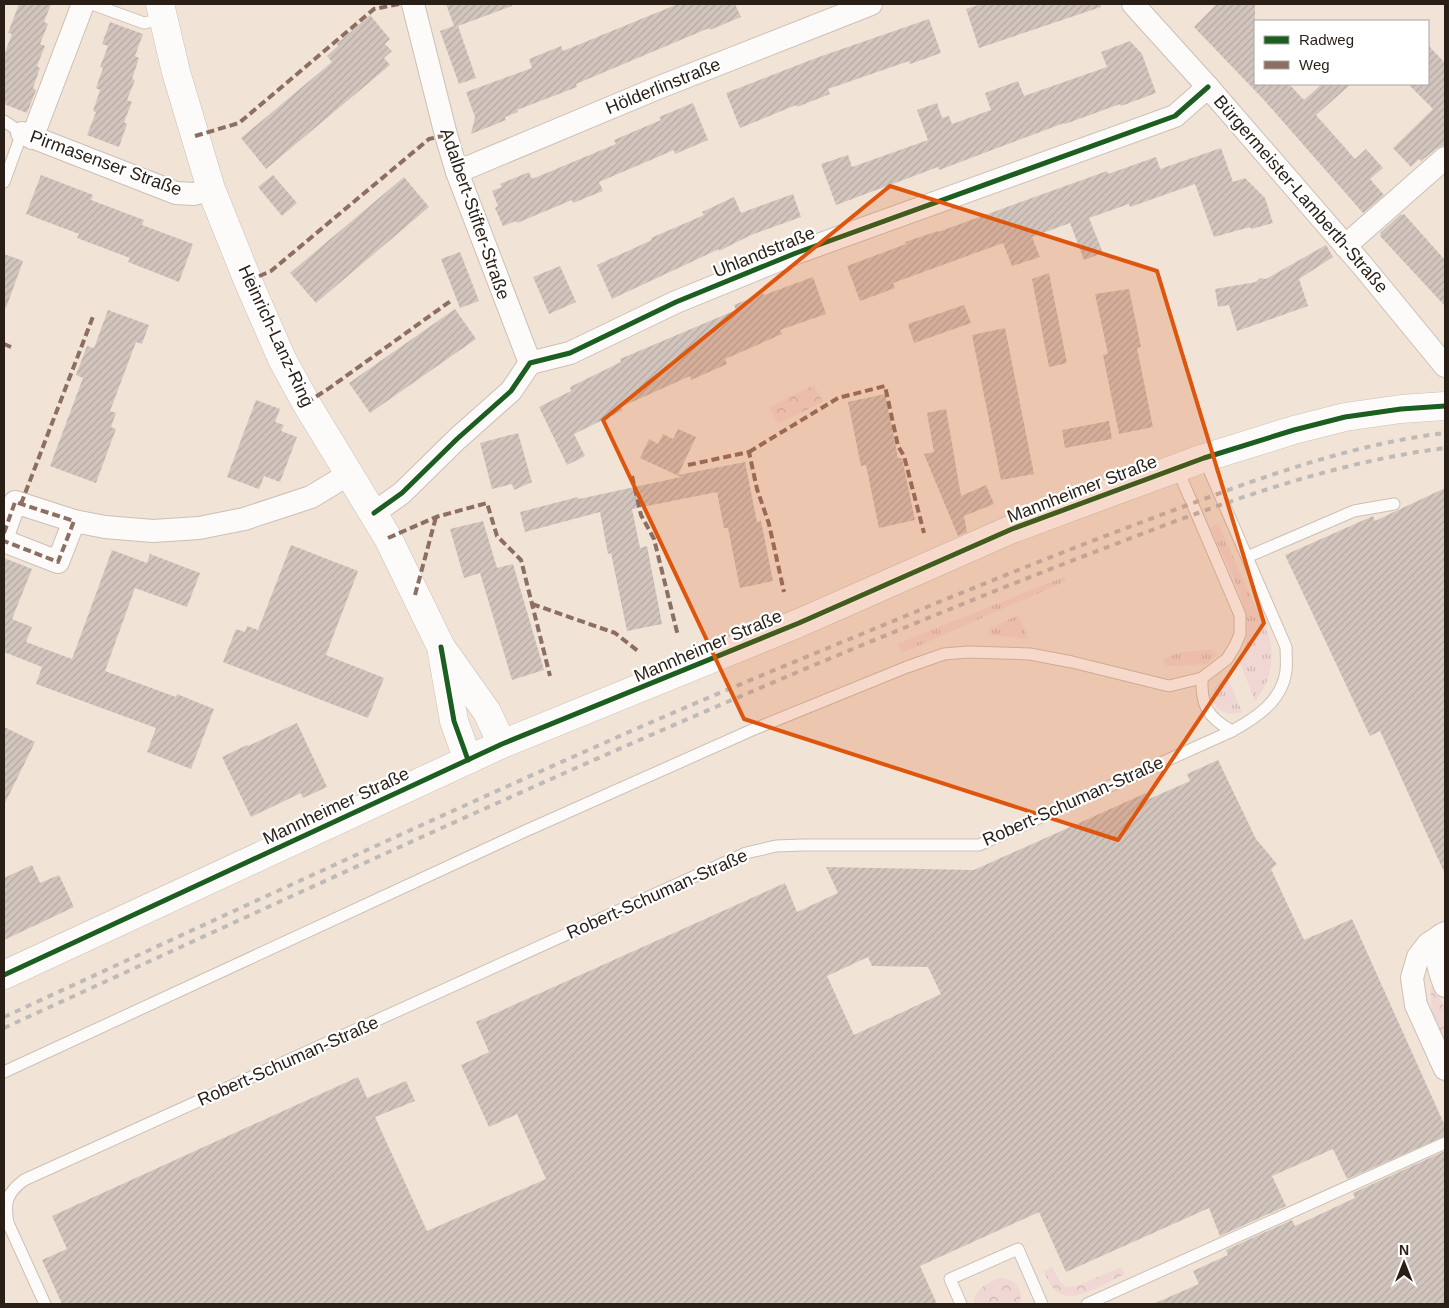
<svg xmlns="http://www.w3.org/2000/svg" width="1449" height="1308" font-family="Helvetica,sans-serif">
	<style>
		.grass { fill: url(#grass-tufts) }
		.park { fill: url(#park-crowns) }
		.building { fill: url(#building-hatch); fill-rule: evenodd }
		.lines { fill: none; stroke-linecap: round; stroke-linejoin: round }
		.service-casing { stroke: #cbc0b5; stroke-width: 13 }
		.minor-casing { stroke: #cbc0b5; stroke-width: 24 }
		.tertiary-casing { stroke: #cbc0b5; stroke-width: 29 }
		.secondary-casing { stroke: #cbc0b5; stroke-width: 29 }
		.service { stroke: #fdfbf9; stroke-width: 11 }
		.minor { stroke: #fdfbf9; stroke-width: 22 }
		.tertiary { stroke: #fdfbf9; stroke-width: 28 }
		.secondary { stroke: #fdfbf9; stroke-width: 28 }
		.rail { stroke: #bebab7; stroke-width: 4; stroke-dasharray: 6 6; stroke-linecap: butt }
		.quiet { stroke: #8d6e63; stroke-width: 4; stroke-dasharray: 8 4; stroke-linecap: butt }
		.cycleway-casing { stroke: #fff; stroke-width: 8 }
		.cycleway { stroke: #1b5e20; stroke-width: 5 }
		.marked { fill: #de560d; fill-opacity: 0.2; stroke: #de560d; stroke-width: 4; stroke-linejoin: round }
		.labels { text-anchor: middle; dominant-baseline: central; stroke-width: 4.5; stroke-linejoin: round; paint-order: stroke }
		.street-label { font-size: 18px; fill: #291f17; stroke: #fff }
	</style>
	<defs>
		<pattern id="grass-tufts" width="24" height="20" patternUnits="userSpaceOnUse" patternTransform="scale(1.25)"><rect width="24" height="20" fill="#f0d7d3"/><path d="M3 7l-1-3M5 7V3M7 7l1-3M15 17l-1-3M17 17v-4M19 17l1-3" fill="none" stroke="#ceb8b4"/></pattern>
		<pattern id="park-crowns" width="20" height="18" patternUnits="userSpaceOnUse" patternTransform="scale(1.25)"><rect width="20" height="18" fill="#f0d7d3"/><path d="M2 6a3 3 0 1 1 6 0M12 15a3 3 0 1 1 6 0" fill="none" stroke="#ceb8b4"/></pattern>
		<pattern id="building-hatch" width="6" height="6" patternUnits="userSpaceOnUse" patternTransform="scale(1.25)"><rect width="6" height="6" fill="#d2c5bd"/><path d="M-1 1l2-2M0 6l6-6M5 7l2-2" fill="none" stroke="#b4a9a2"/></pattern>
	</defs>
	<rect width="100%" height="100%" fill="#f1e3d6"/>
	<g class="grass">
		<path d="M1218 524 1269 636C1275 660 1271 681 1255 701L1239 660C1241 653 1245 646 1247 638 1253 610 1222 554 1210 528Z"/>
		<polygon points="1064,577 1066,581 902,653 898,644 907,640"/>
		<polygon points="1018,615 1029,639 988,635 989,629"/>
		<polygon points="1212,650 1217,654 1207,664 1167,666 1163,659 1181,652"/>
		<path d="M1227 676 1242 712C1214 721 1201 691 1227 676Z"/>
	</g>
	<g class="park">
		<polygon points="814,385 823,402 778,424 769,407"/>
		<polygon points="1434,984 1445,1009 1445,1050 1431,1018 1431,986"/>
		<path d="M1052 1267 1060 1282 1066 1287 1077 1286 1121 1267 1125 1274C1108 1282 1071 1306 1056 1291 1050 1286 1047 1278 1044 1271Z"/>
		<path d="M1002 1278C1018 1281 1022 1289 1020 1304H973C976 1288 987 1282 1002 1278Z"/>
	</g>
	<g class="building">
		<polygon points="19,4 51,4 44,22 48,24 40,44 45,46 37,66 40,68 33,88 36,90 27,113 4,104 4,55 12,34 8,33"/>
		<polygon points="446,4 512,4 512,6 458,26 476,78 459,84 440,31 454,26"/>
		<polygon points="678,4 735,4 741,17 710,30 709,28 576,84 577,87 517,110 518,112 505,117 506,120 471,134 475,117 466,92 532,68 529,59 561,46 563,51"/>
		<polygon points="982,4 1101,4 1101,7 979,48 966,9"/>
		<polygon points="1217,4 1255,4 1255,84 1289,84 1304,100 1322,84 1351,84 1316,115 1355,159 1366,149 1383,168 1370,179 1384,195 1363,213 1264,100 1194,27"/>
		<polygon points="370,15 390,39 385,44 392,51 384,58 390,65 266,169 241,138 332,62 327,56 338,46 337,44"/>
		<polygon points="929,19 941,53 910,64 909,61 828,89 830,94 797,107 796,105 740,128 726,93 816,58"/>
		<polygon points="110,22 143,34 135,56 139,58 132,79 135,80 127,100 132,102 124,122 127,124 119,147 87,135 96,112 93,111 100,90 96,88 103,68 100,67 108,46 102,44"/>
		<polygon points="1130,41 1142,54 1156,93 1121,106 1120,104 1065,124 1064,123 939,170 938,167 836,205 821,164 848,155 852,167 928,140 917,110 937,103 942,118 949,116 952,124 991,110 985,93 1018,81 1024,96 1107,67 1101,52"/>
		<polygon points="1428,45 1445,63 1445,145 1437,148 1421,161 1419,159 1411,167 1393,148 1433,109 1408,84 1428,84"/>
		<polygon points="693,103 708,140 675,154 674,150 599,182 603,191 573,203 572,200 517,223 516,221 503,226 495,208 498,206 492,191 502,187 500,184 529,172 532,179 616,144 614,140 661,120 659,117"/>
		<polygon points="1221,148 1233,182 1245,178 1265,198 1273,223 1251,229 1250,227 1214,237 1195,184 1130,207 1129,204 1089,218 1103,253 1084,260 1070,223 1032,237 1040,257 1012,266 1003,243 893,283 895,288 860,301 847,266 906,244 905,242 938,231 938,232 1107,171 1108,174 1156,157 1160,169"/>
		<polygon points="41,175 93,195 91,200 144,220 142,225 193,244 179,282 128,262 130,258 77,238 79,234 26,214"/>
		<polygon points="273,175 297,203 282,216 258,187"/>
		<polygon points="404,177 429,207 316,303 290,273"/>
		<polygon points="793,194 801,217 751,235 719,251 719,249 612,299 597,265 652,240 651,238 704,215 702,212 734,197 741,213"/>
		<polygon points="1401,214 1402,215 1404,214 1445,260 1445,306 1380,236 1381,234 1380,233"/>
		<polygon points="1326,245 1333,257 1299,279 1308,306 1237,331 1229,305 1218,307 1215,289 1256,282 1260,278 1266,279"/>
		<polygon points="460,252 479,301 460,308 441,259"/>
		<polygon points="4,254 23,261 6,308 4,307"/>
		<polygon points="560,266 576,302 549,314 533,277"/>
		<polygon points="1049,273 1067,363 1049,367 1032,279"/>
		<polygon points="813,277 826,314 780,330 782,334 725,359 727,364 691,380 690,376 621,407 623,410 574,434 585,456 567,465 539,407 571,391 570,387 621,362 620,359 736,310 734,305 763,293 764,295"/>
		<polygon points="1129,289 1141,347 1137,348 1153,427 1119,434 1103,355 1108,354 1095,294"/>
		<polygon points="964,305 971,323 914,343 908,324"/>
		<polygon points="455,309 476,339 370,413 349,383"/>
		<polygon points="108,310 149,325 142,344 136,342 110,411 116,413 111,427 116,429 96,483 50,466 83,378 76,375 87,346 94,348"/>
		<polygon points="1005,328 1034,474 1001,480 972,335"/>
		<polygon points="885,394 898,458 902,458 915,520 879,528 866,465 861,466 848,402"/>
		<polygon points="256,400 280,409 275,422 284,425 281,431 297,437 280,482 264,476 259,489 227,477"/>
		<polygon points="946,409 961,496 986,485 994,504 964,516 967,532 958,536 924,454 934,452 927,413"/>
		<polygon points="1109,421 1112,439 1065,448 1062,430"/>
		<polygon points="678,429 696,437 678,475 745,462 757,522 761,521 773,581 740,588 728,528 724,528 717,492 632,509 640,548 647,546 662,624 627,631 611,553 608,554 600,512 525,532 520,512 578,497 579,499 681,477 640,458 649,439 658,444 663,434 673,439"/>
		<polygon points="518,433 532,482 514,490 512,484 492,489 480,443"/>
		<polygon points="1445,488 1445,874 1380,731 1370,736 1285,555 1373,516 1375,521"/>
		<polygon points="483,521 497,568 513,564 544,670 512,680 480,573 464,578 450,529"/>
		<polygon points="291,545 358,571 326,655 384,678 368,718 223,662 236,629 245,632 247,626 258,630"/>
		<polygon points="112,550 147,563 150,554 200,573 187,607 135,588 105,671 176,697 177,694 214,709 191,769 147,752 156,728 36,684 42,667 4,652 4,558 32,569 12,619 32,627 26,642 72,659"/>
		<polygon points="297,723 327,787 303,798 301,793 251,817 222,757 247,745 248,746"/>
		<polygon points="4,727 35,742 4,805"/>
		<path d="M1218 760 1256 839 1277 864 1271 869 1304 940 1352 919 1445 1126V1136L1347 1179 1333 1149 1272 1176 1286 1206 1220 1236 1209 1208 1066 1272 1039 1212 920 1266 937 1304H62L42 1260 67 1249 52 1216 358 1077 367 1098 406 1081 415 1101 375 1117 427 1231 546 1179 517 1114 489 1127 461 1065 489 1052 476 1022 785 883 797 912 838 893 826 867 974 870 1146 793 1149 799 1190 781 1187 774ZM868 957 872 966 928 967 941 994 854 1035 827 976Z"/>
		<polygon points="32,865 40,883 59,875 74,907 4,940 4,878"/>
		<polygon points="1445,1151 1445,1304 1153,1304 1199,1284 1193,1271 1228,1255 1226,1250 1292,1220 1295,1226 1355,1198 1353,1193"/>
	</g>
	<g class="lines">
		<g class="service-casing">
			<g id="service">
				<polyline points="92,4 144,23 163,19"/>
				<polyline points="4,121 22,133 4,182"/>
				<polyline points="1247,557 1354,511 1394,504"/>
				<path d="M1202 678C1201 705 1207 717 1232 731"/>
				<polyline points="4,1072 523,832 752,730 907,667 944,654 968,652 1030,654 1072,662 1169,686 1202,678 1227,659 1235,646 1240,634 1240,615 1177,468"/>
				<path d="M45 1304 8 1223C4 1202 7 1193 24 1180L746 853 776 846 803 845H979L1232 731C1256 718 1282 701 1286 671 1287 663 1286 655 1286 647L1204 458"/>
				<polyline points="961,1304 950,1279 1018,1249 1042,1304"/>
				<polyline points="1087,1304 1445,1143"/>
			</g>
		</g>
		<g class="minor-casing">
			<g id="minor">
				<polyline points="413,4 446,135 457,172 530,363"/>
				<polyline points="1133,4 1208,87 1362,265 1445,366"/>
				<polyline points="22,133 176,193 194,194 211,189"/>
				<polyline points="32,138 83,4"/>
				<polyline points="457,172 660,87 871,4"/>
				<polyline points="1345,246 1445,158"/>
				<polyline points="374,513 402,493 457,439 511,391 530,363 570,353 676,302 796,253 1175,116 1208,87"/>
				<polyline points="4,533 15,502 74,521 105,527 153,531 199,528 244,519 311,497 349,474"/>
				<polyline points="4,541 58,562 74,521"/>
				<polyline points="1445,933 1428,944 1418,957 1412,978 1416,1005 1445,1069"/>
				<path d="M1441 935C1433 953 1438 968 1445 986"/>
			</g>
		</g>
		<g class="tertiary-casing">
			<g id="tertiary">
				<polyline points="160,4 176,72 211,189 248,281 282,359 306,403 388,538 441,647 487,712 502,744"/>
				<polyline points="442,653 454,721 468,760"/>
			</g>
		</g>
		<g class="secondary-casing">
			<polyline id="secondary" points="4,975 502,744 799,623 1012,529 1204,458 1294,430 1345,417 1401,409 1445,406"/>
		</g>
		<use href="#service" class="service"/>
		<use href="#minor" class="minor"/>
		<use href="#tertiary" class="tertiary"/>
		<use href="#secondary" class="secondary"/>
		<g class="rail">
			<path d="M4 1017C215 920 425 822 638 728 734 686 831 647 927 607 1019 569 1111 533 1204 499 1282 470 1362 443 1445 433"/>
			<path d="M4 1028C317 885 628 739 948 610 1016 582 1084 556 1152 530 1247 494 1344 461 1445 448"/>
		</g>
		<g class="quiet">
			<polyline points="195,136 239,123 374,9 399,4"/>
			<polyline points="248,281 271,271 429,139 446,135"/>
			<polyline points="4,344 11,347"/>
			<polyline points="306,403 328,389 452,300"/>
			<polyline points="749,452 838,398 885,386 898,446 904,456 924,533"/>
			<polyline points="688,465 749,452 757,489 769,524 784,592"/>
			<polyline points="632,476 641,515 654,539 678,636"/>
			<polyline points="21,504 94,314"/>
			<polyline points="4,533 15,502 74,521 58,562 4,541"/>
			<polyline points="388,538 436,517 487,503 497,536 521,560 550,676"/>
			<polyline points="415,595 436,517"/>
			<polyline points="532,604 615,633 638,651"/>
		</g>
		<g class="cycleway-casing">
			<g id="cycleway">
				<polyline points="374,513 402,493 457,439 511,391 530,363 570,353 676,302 796,253 1175,116 1208,87"/>
				<polyline points="441,647 454,721 468,760"/>
				<polyline points="4,975 502,744 799,623 1012,529 1204,458 1294,430 1345,417 1401,409 1445,406"/>
			</g>
		</g>
		<use href="#cycleway" class="cycleway"/>
	</g>
	<path class="marked" d="M890 186 1157 271 1264 623 1118 840 744 719 603 420Z"/>
	<g class="labels">
		<g class="street-label">
			<text transform="translate(663 86) rotate(-22)">Hölderlinstraße</text>
			<text transform="translate(106 163) rotate(20)">Pirmasenser Straße</text>
			<text transform="translate(1301 194) rotate(49)">Bürgermeister-Lamberth-Straße</text>
			<text transform="translate(475 214) rotate(71)">Adalbert-Stifter-Straße</text>
			<text transform="translate(764 252) rotate(-22)">Uhlandstraße</text>
			<text transform="translate(276 336) rotate(65)">Heinrich-Lanz-Ring</text>
			<text transform="translate(1082 489) rotate(-21)">Mannheimer Straße</text>
			<text transform="translate(708 646) rotate(-23)">Mannheimer Straße</text>
			<text transform="translate(1073 801) rotate(-24)">Robert-Schuman-Straße</text>
			<text transform="translate(336 806) rotate(-25)">Mannheimer Straße</text>
			<text transform="translate(657 894) rotate(-24)">Robert-Schuman-Straße</text>
			<text transform="translate(288 1061) rotate(-24)">Robert-Schuman-Straße</text>
		</g>
	</g>
	<rect width="1449" height="1308" fill="none" stroke="#291f17" stroke-width="10"/>
	<rect x="1254" y="20" width="175" height="65" fill="#ffffff" stroke="#a9a5a2"/>
	<rect x="1264" y="36" width="25" height="8" fill="#1b5e20" stroke="#a9a5a2"/>
	<text x="1299" y="45" font-size="15" fill="#291f17">Radweg</text>
	<rect x="1264" y="61" width="25" height="8" fill="#8d6e63" stroke="#a9a5a2"/>
	<text x="1299" y="70" font-size="15" fill="#291f17">Weg</text>
	<g transform="translate(1404 1263)" stroke="#ffffff" stroke-width="4" paint-order="stroke">
	<path d="M0-4L9 19L0 12L-9 19Z" fill="#291f17"/>
	<text y="-8" font-size="14" font-weight="bold" text-anchor="middle" fill="#291f17">N</text>
	</g>
</svg>
